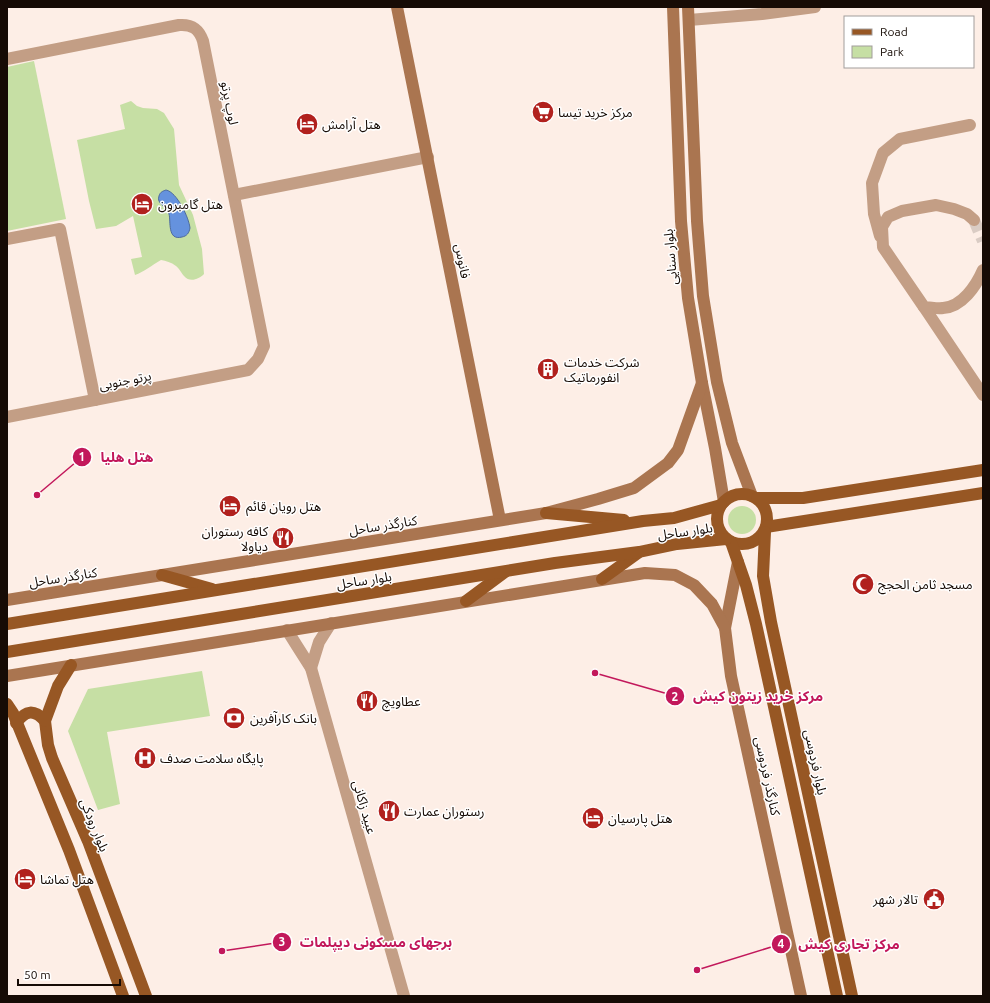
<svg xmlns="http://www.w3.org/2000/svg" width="990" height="1003" font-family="Ubuntu,'Noto Sans Arabic',sans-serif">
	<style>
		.green { fill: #c6dfa4 }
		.water { fill: #6592de; stroke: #4d6a9d }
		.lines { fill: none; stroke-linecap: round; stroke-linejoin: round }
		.street-tunnel { stroke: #daccc4; stroke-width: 12; stroke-dasharray: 12 6; stroke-linecap: butt }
		.street { stroke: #c39e85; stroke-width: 12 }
		.secondary { stroke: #aa7550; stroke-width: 12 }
		.primary { stroke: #975724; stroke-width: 12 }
		.labels { text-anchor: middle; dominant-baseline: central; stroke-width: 3; stroke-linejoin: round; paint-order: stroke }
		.street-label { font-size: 13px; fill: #160b05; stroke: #fff }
		.poi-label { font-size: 13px; fill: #160b05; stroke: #fff; text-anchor: start }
		.leader { fill: none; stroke: #c2185b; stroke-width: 1.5 }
		.callout-dot { fill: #c2185b; stroke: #fff; stroke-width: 1.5 }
		.mark-label { font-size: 12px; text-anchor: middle; font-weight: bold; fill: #fff }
		.callout-label { font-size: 14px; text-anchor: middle; font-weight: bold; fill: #c2185b; stroke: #fff; stroke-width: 3; stroke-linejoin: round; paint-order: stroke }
	</style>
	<rect width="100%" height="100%" fill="#fdeee6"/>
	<g class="green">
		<polygon points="34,61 66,219 7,231 7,67"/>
		<path d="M131 101 137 106 143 108 157 109 164 113 174 129 179 185 193 215 202 249 204 274C199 279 190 283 184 276 181 273 180 269 176 266 171 262 166 261 161 260 152 265 144 272 135 275L131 259 142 257 133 216 116 226 96 229 89 201 77 140 125 129 120 105Z"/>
		<circle cx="742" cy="520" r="14"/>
		<polygon points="202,671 210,716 107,732 120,804 98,810 68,731 88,689"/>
	</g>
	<path class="water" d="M166 190C177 192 189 218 190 228 189 233 187 236 182 237 167 241 171 221 169 214 167 206 156 204 159 196 160 192 163 191 166 190Z"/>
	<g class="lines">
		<polyline class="street-tunnel" points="974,220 983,241"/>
		<g class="street">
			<polyline points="689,20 762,14 815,7"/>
			<path d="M7 59 179 25C192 24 199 29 203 41L264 346 258 359 248 370 7 417"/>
			<polyline points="234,195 428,157"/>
			<path d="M974 220 967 214 954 209 936 205 902 211 888 217 882 227 883 247 924 307C930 307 937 309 943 308 962 307 976 286 983 270"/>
			<polyline points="880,236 874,214 872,183 883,153 900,139 970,125"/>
			<polyline points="7,239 60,229 95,400"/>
			<polyline points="924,307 983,395"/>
			<polyline points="287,630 297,646 311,668 404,996"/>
			<polyline points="311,668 319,642 331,623"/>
		</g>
		<g class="secondary">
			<polyline points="397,7 500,520"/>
			<polyline points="673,7 681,221 688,298 702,383 715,448 724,502"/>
			<polyline points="688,7 697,221 703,296 717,382 732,443 752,496"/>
			<polyline points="738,562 725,628 731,676 801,996"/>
			<polyline points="7,600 546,513 598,499 634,488 668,463 678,450 702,383"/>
			<polyline points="7,676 645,573 675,575 694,585 712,604 725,628"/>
		</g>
		<g class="primary">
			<circle cx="742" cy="519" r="25"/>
			<polyline points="757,498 803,498 983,470"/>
			<polyline points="546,513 624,520"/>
			<polyline points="766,527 983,493"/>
			<polyline points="765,532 763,576 771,622 852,996"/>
			<polyline points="731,542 746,585 756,624 837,996"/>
			<polyline points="162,575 212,589"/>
			<polyline points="602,579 638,553"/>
			<polyline points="466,601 505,572"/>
			<polyline points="7,624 643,521 674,518 721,505"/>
			<polyline points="7,652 555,563 639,552 677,544 726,539"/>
			<polyline points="71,665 58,686 45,721 48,745 52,758 88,841 146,996"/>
			<polyline points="7,704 13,713 69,850 123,996"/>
			<path d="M16 723C26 710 34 709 45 721"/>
		</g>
	</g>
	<defs>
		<g id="supermarket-disc" transform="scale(1.15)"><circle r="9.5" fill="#b1211e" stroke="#fff"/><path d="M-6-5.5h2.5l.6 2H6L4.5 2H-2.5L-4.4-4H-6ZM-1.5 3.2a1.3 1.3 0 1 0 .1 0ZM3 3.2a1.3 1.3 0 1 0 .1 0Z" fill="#fff"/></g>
		<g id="hotel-disc" transform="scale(1.15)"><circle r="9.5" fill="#b1211e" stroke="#fff"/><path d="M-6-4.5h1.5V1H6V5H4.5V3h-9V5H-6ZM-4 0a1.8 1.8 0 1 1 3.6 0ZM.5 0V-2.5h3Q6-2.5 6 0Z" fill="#fff"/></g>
		<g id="building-disc" transform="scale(1.15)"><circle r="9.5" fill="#b1211e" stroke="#fff"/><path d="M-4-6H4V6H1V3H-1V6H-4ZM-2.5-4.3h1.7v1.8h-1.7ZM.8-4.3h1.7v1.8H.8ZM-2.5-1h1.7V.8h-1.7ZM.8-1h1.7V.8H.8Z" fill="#fff"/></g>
		<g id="restaurant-disc" transform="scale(1.15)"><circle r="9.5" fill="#b1211e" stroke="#fff"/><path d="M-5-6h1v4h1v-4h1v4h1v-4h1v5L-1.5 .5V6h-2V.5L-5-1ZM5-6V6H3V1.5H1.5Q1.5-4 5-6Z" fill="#fff"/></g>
		<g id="mosque-disc" transform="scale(1.15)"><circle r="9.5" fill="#b1211e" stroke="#fff"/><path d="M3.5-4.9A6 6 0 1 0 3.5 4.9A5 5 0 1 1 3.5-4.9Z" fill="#fff"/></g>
		<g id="bank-disc" transform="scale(1.15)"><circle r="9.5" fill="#b1211e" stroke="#fff"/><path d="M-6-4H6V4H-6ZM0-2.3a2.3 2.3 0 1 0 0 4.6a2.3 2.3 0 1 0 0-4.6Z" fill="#fff"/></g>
		<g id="hospital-disc" transform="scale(1.15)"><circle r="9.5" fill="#b1211e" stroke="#fff"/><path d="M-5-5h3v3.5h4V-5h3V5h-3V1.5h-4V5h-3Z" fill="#fff"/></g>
		<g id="civic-disc" transform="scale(1.15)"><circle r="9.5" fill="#b1211e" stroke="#fff"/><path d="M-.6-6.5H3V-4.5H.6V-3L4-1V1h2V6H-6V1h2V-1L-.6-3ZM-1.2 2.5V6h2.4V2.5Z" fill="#fff"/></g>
	</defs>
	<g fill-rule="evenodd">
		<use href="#supermarket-disc" x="543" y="112"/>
		<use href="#hotel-disc" x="307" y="124"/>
		<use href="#hotel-disc" x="142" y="204"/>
		<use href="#building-disc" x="548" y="369"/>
		<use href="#hotel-disc" x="230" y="506"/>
		<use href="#restaurant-disc" x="283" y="538"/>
		<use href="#mosque-disc" x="863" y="584"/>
		<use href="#restaurant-disc" x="367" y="701"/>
		<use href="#bank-disc" x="234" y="718"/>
		<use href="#hospital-disc" x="145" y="758"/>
		<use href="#restaurant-disc" x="389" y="811"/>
		<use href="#hotel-disc" x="593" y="818"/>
		<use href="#hotel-disc" x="25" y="879"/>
		<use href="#civic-disc" x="934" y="899"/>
	</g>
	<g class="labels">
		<g class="street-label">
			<text transform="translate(230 103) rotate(79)">لوپ پرتو</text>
			<text transform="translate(670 257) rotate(-95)">بلوار سنایی</text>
			<text transform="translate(463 261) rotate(79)">فانوس</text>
			<text transform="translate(125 380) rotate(-11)">پرتو جنوبی</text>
			<text transform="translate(383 525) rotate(-9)">کنارگذر ساحل</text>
			<text transform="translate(685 531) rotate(-8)">بلوار ساحل</text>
			<text transform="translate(63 577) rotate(-9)">کنارگذر ساحل</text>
			<text transform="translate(364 580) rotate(-9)">بلوار ساحل</text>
			<text transform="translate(816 762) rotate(78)">بلوار فردوسی</text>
			<text transform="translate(768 776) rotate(78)">کنارگذر فردوسی</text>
			<text transform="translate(365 807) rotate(74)">عبید زاکانی</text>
			<text transform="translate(95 825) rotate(68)">بلوار رودکی</text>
		</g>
		<g class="poi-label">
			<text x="558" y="112">مرکز خرید تیسا</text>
			<text x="322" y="124">هتل آرامش</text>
			<text x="158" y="204">هتل گامبرون</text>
			<text x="564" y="362">شرکت خدمات<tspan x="564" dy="15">انفورماتیک</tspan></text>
			<text x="246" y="506">هتل رویان قائم</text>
			<text x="268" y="531" text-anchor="end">کافه رستوران<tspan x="268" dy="15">دیاولا</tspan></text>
			<text x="878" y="584">مسجد ثامن الحجج</text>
			<text x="382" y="701">عطاویچ</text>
			<text x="250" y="718">بانک کارآفرین</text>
			<text x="160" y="758">پایگاه سلامت صدف</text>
			<text x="404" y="811">رستوران عمارت</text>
			<text x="608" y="818">هتل پارسیان</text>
			<text x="40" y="879">هتل تماشا</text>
			<text x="918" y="899" text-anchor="end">تالار شهر</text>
		</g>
	</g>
	<path class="leader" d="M37 495L82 457M595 673L675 696M222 951L282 942M697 970L781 944"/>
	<g class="callout-dot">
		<circle cx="37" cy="495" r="4"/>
		<circle cx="595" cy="673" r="4"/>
		<circle cx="222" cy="951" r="4"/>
		<circle cx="697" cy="970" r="4"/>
		<circle cx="82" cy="457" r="10"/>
		<circle cx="675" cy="696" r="10"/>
		<circle cx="282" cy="942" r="10"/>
		<circle cx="781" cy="944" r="10"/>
	</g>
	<g class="mark-label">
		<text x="82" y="461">1</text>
		<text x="675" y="701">2</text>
		<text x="282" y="946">3</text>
		<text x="781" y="948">4</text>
	</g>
	<g class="callout-label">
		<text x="127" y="462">هتل هلیا</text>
		<text x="758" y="701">مرکز خرید زیتون کیش</text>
		<text x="376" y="947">برجهای مسکونی دیپلمات</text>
		<text x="849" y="949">مرکز تجاری کیش</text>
	</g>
	<rect width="990" height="1003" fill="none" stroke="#160b05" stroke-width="16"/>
	<rect x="844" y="16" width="130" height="52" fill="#ffffff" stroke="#a29d9b"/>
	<rect x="852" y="29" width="20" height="6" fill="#975724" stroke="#a29d9b"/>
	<text x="880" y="36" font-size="12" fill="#160b05">Road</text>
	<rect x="852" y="46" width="20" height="12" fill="#c6dfa4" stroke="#a29d9b"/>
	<text x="880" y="56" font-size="12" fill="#160b05">Park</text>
	<path d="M18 979v6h102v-6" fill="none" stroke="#160b05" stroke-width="2"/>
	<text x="24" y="979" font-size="12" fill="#160b05" stroke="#ffffff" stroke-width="3" paint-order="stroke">50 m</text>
</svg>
